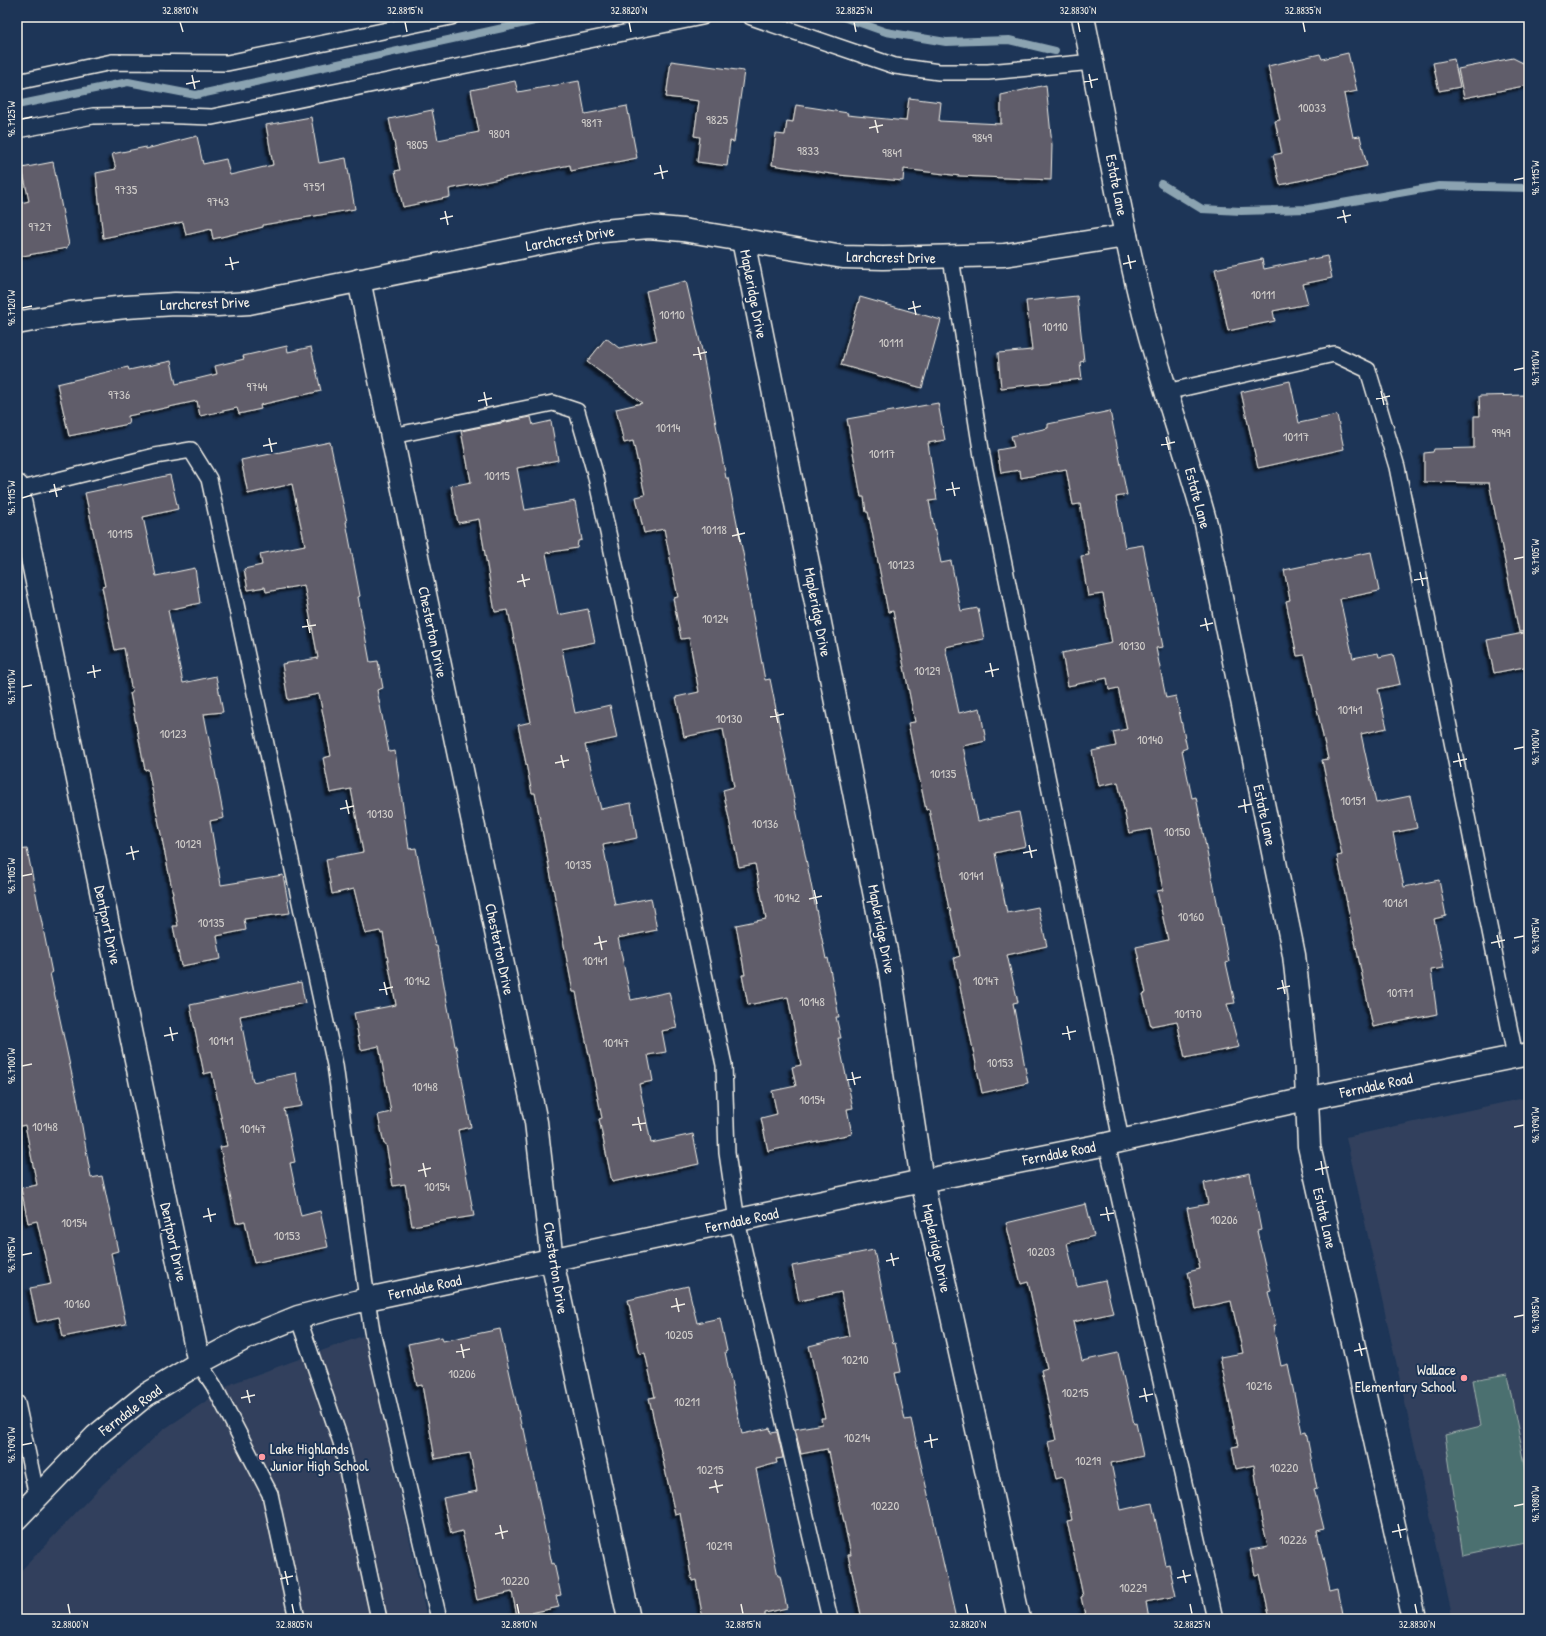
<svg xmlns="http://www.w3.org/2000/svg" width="1546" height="1636" font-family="'Patrick Hand',sans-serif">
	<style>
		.built { fill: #31415d }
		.green { fill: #4b6f70; stroke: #a0b0ac }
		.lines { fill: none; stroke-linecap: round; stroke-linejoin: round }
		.stream { stroke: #8ba3b1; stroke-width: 8 }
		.building { fill: #605d6b; stroke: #f4f1e8; filter: url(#shadow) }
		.lane-casing { stroke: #f4f1e8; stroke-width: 18 }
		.street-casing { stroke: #f4f1e8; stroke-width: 25 }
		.secondary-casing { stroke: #f4f1e8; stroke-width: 25 }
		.lane { stroke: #1d3557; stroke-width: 15 }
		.street { stroke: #1d3557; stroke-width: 22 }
		.secondary { stroke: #1d3557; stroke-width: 22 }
		.ticks { fill: none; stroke: #f4f1e8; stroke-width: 1.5 }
		.poi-dot { fill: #ff9aa2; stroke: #1d3557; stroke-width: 1.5 }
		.labels { text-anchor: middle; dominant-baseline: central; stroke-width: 4; stroke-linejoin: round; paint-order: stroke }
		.number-label { font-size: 13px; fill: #cfccc9 }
		.street-label { font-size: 15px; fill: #f4f1e8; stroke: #1d3557 }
		.poi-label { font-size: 15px; fill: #f4f1e8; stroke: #1d3557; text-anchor: end }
		.neatline { fill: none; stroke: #f4f1e8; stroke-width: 1.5 }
		.ticks-label { font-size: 10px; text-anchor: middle; fill: #f4f1e8 }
	</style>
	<defs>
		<filter id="shadow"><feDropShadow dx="-3.5" dy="3.5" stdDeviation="1" flood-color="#0009"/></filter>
	</defs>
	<rect width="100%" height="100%" fill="#1d3557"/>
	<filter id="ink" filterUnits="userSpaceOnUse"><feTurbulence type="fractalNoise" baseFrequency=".025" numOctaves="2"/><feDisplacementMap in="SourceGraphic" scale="8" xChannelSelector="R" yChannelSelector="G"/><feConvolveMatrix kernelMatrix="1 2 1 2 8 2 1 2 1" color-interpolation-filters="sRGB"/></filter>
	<g filter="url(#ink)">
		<g class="built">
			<polygon points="1529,1097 1529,1619 1453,1619 1346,1137"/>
			<polygon points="365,1335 427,1619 17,1619 17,1575 103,1484 163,1430 233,1383"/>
		</g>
		<polygon class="green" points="1507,1374 1529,1484 1529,1541 1463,1555 1445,1435 1481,1426 1473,1380"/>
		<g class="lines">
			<g class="stream">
				<polyline points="843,17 886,32 946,42 1009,40 1055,51"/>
				<polyline points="17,105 128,82 196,95 553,17"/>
				<polyline points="1161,184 1202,209 1241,211 1308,209 1439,186 1529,188"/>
			</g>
		</g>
		<g class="building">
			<polygon points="1348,53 1357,91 1344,94 1353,137 1360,136 1367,166 1280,185 1273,155 1282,153 1275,121 1280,120 1268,66 1320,54 1322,59"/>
			<polygon points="1513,58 1529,66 1529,85 1464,98 1458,69"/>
			<polygon points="1454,59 1460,87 1439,91 1433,63"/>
			<polygon points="671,61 744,71 734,142 730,141 727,166 697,162 700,137 694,136 699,101 666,97"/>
			<polygon points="515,81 518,92 579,81 585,114 627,106 637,158 571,171 570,165 449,189 450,197 403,207 395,171 400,170 389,119 432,110 438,140 479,132 471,90"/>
			<polygon points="1046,85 1052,145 1051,180 960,176 904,169 903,181 838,175 772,165 776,134 785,135 787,121 793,122 796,105 848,113 847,115 906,121 909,98 941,102 939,121 1001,124 1001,95"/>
			<polygon points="311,117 319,163 346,158 355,209 263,225 263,227 213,239 211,229 186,235 183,222 103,238 96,173 116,169 112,154 146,147 146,149 197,136 203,164 226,159 230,175 273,165 266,125"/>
			<polygon points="53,162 69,245 67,246 67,248 17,257 17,204 29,201 22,168"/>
			<polygon points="1327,256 1332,278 1303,284 1308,304 1273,311 1275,321 1228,331 1215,269 1262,259 1264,269"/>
			<polygon points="686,281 703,355 726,478 728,478 746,568 744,568 765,680 770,679 826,959 828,958 839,1017 836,1017 841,1038 838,1038 853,1108 847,1109 852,1134 768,1151 761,1118 777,1114 772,1091 796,1086 792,1067 801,1065 788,997 748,1005 742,975 745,975 736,925 766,919 755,864 739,867 723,790 734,787 723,729 684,737 676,697 699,692 689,638 681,639 673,598 678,597 664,529 644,533 636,497 645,495 633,441 624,443 616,409 642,403 587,362 606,338 619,348 657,340 646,291"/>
			<polygon points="1077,296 1084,361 1080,362 1082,379 1001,388 998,353 1032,350 1026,301"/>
			<polygon points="860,297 941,320 922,388 841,365"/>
			<polygon points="287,346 288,352 311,347 321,391 260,405 261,409 239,414 237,408 200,416 197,401 128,416 129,424 69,436 57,384 128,367 129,370 171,361 176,384 217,374 215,366 244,359 243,356"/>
			<polygon points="1290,381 1299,423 1337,415 1344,449 1258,468 1241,392"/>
			<polygon points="1529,395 1529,631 1519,632 1489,483 1424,482 1424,453 1433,452 1434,449 1474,448 1474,416 1480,416 1479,396"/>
			<polygon points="938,403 945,440 928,443 937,500 929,501 941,563 951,561 961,611 978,608 984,639 945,647 959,713 980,708 986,741 963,746 978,821 1019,812 1026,846 995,853 1007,913 1038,907 1047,946 1007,955 1018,1002 1013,1003 1028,1083 982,1093 954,958 960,956 950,909 949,909 929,809 926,810 908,723 915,722 893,611 888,612 868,512 866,512 864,497 861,497 847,419"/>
			<polygon points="1110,411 1127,495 1116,497 1125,548 1143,545 1163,647 1156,648 1166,698 1176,696 1187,748 1182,750 1192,798 1196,797 1229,962 1226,963 1235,1003 1227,1004 1239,1047 1185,1058 1177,1021 1151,1026 1143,994 1146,993 1136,947 1168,940 1157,891 1163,890 1151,829 1129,833 1118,782 1099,786 1092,751 1116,746 1113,732 1127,729 1118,688 1109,690 1107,678 1068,686 1062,653 1112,643 1103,594 1088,596 1081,556 1089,555 1080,504 1073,505 1066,469 1021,478 1020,470 1001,473 997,450 1014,447 1011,436 1048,428 1048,424"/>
			<polygon points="531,417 533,425 551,421 558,460 517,468 525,510 575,501 582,540 578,541 577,548 546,553 558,615 588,609 595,642 562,649 575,713 610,705 617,738 585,745 601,809 631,803 637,838 603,845 615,905 651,898 657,930 618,938 631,1000 669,992 677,1028 662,1031 666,1052 648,1055 653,1081 639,1084 651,1143 693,1134 699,1164 612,1182 599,1119 602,1118 576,992 573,992 535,793 532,793 518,725 531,722 508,610 495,612 479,519 458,523 451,486 471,482 461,431"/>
			<polygon points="330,442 347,522 346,522 360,596 358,597 370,662 378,661 383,688 377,690 389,752 395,751 409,849 416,848 435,946 437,946 455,1046 456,1046 471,1127 458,1130 474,1216 412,1226 405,1184 393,1186 386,1144 384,1144 378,1115 391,1112 379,1046 361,1050 354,1013 396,1005 383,933 381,934 380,931 365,934 354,889 332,894 326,859 363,852 351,789 330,793 323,758 331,756 319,694 288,700 282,664 318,658 304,585 266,592 265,587 248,590 244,569 262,565 260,554 305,545 292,484 248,494 241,460"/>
			<polygon points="170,475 178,509 143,517 156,576 195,568 200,603 168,610 183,683 216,676 223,712 204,714 224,818 210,821 221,885 283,875 290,913 244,919 246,930 217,936 221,959 181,966 173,926 178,926 172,894 173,894 148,769 145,770 130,693 132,693 124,648 115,650 102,587 105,586 85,493"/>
			<polygon points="1371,552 1379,591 1340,599 1353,658 1378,653 1379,657 1393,654 1400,684 1378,689 1387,728 1361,734 1376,803 1410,796 1417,828 1393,833 1404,887 1439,880 1446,916 1434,919 1444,968 1431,970 1437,1014 1373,1027 1337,856 1342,855 1322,760 1328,759 1305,655 1297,656 1286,601 1290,600 1284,570"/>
			<polygon points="1529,632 1529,666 1494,673 1487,640"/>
			<polygon points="27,849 52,973 50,973 78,1103 91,1178 102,1176 118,1251 111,1253 126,1324 63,1337 59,1317 37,1322 30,1288 51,1284 37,1221 28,1223 21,1188 37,1185 25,1125 17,1127 17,850"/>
			<polygon points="301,982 305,1003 240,1016 253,1082 296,1073 302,1106 284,1109 295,1162 290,1163 301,1216 320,1211 328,1247 254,1263 245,1221 236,1223 220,1147 227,1146 212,1072 204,1074 190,1005"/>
			<polygon points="1250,1173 1261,1230 1257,1231 1271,1291 1268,1292 1276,1325 1273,1326 1281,1366 1288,1364 1302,1433 1306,1432 1317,1488 1314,1489 1324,1529 1317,1531 1330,1590 1338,1588 1344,1619 1270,1619 1260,1574 1255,1575 1250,1550 1268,1547 1261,1516 1254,1465 1236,1469 1232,1447 1238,1446 1220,1357 1243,1353 1231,1301 1196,1309 1188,1272 1200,1269 1187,1208 1208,1204 1204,1183"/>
			<polygon points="1086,1204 1094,1236 1067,1243 1077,1286 1105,1280 1113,1313 1073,1322 1082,1361 1118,1353 1134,1424 1136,1423 1143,1456 1111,1463 1121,1510 1152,1503 1165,1565 1169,1564 1176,1596 1146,1602 1149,1619 1086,1619 1081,1597 1083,1596 1067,1521 1072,1520 1063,1477 1056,1479 1048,1442 1056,1440 1041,1370 1047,1368 1028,1282 1021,1284 1006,1223"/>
			<polygon points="874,1250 893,1344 895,1343 901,1372 895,1373 905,1420 911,1419 956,1619 862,1619 848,1555 851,1555 829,1452 828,1453 827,1449 801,1454 795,1429 822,1424 821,1418 825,1418 809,1346 849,1336 841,1292 799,1301 792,1266"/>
			<polygon points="688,1286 697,1323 720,1318 727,1351 725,1352 742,1434 770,1428 771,1433 777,1432 783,1458 776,1459 777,1463 756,1469 778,1576 780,1576 787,1608 765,1613 765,1619 703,1619 696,1580 692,1581 680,1513 675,1514 649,1398 655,1397 645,1353 640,1354 628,1300"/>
			<polygon points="500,1329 522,1429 524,1429 552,1564 554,1563 561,1595 556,1596 559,1607 517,1616 512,1592 477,1600 462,1531 451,1534 443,1498 477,1491 470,1453 435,1459 422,1385 417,1386 408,1344 442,1337 443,1341"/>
		</g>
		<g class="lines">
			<g class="lane-casing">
				<g id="lane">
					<polyline points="751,17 895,66 939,72 988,72 1093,62"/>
					<polyline points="17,82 112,62 227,63 451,17"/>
					<polyline points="17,130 93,116 154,115 212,117 702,17"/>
					<polyline points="951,258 982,456 1121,1140"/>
					<polyline points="1166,392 1334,354 1368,370 1397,467 1515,1056"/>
					<polyline points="392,436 553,403 577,411 595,473 724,1065 727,1153 737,1221 830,1619"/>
					<polyline points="18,490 155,456 191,450 209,479 335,1065 367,1299 372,1331 439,1619"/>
					<polyline points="1107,1144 1215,1619"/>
					<polyline points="298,1317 341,1442 379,1619"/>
					<polyline points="199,1363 214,1386 270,1494 297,1619"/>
					<polyline points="17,1403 37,1497"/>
				</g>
			</g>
			<g class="street-casing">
				<g id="street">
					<path d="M1083 17C1104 116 1119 216 1144 314 1162 385 1187 453 1206 524L1294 955 1305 1053 1309 1146 1415 1619"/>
					<polyline points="743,240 890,971 922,1181 1019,1619"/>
					<polyline points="359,280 536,1122 552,1261 629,1619"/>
					<polyline points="17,323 70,313 126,307 175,304 217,305 249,303 603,231 649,227 683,230 843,257 883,258 1004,255 1126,236"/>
					<polyline points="17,486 199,1363"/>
				</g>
			</g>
			<g class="secondary-casing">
				<polyline id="secondary" points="17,1518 96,1436 146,1395 199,1363 244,1339 298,1317 367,1299 922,1181 1107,1144 1306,1099 1529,1054"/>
			</g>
			<use href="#lane" class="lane"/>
			<use href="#street" class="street"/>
			<use href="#secondary" class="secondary"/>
		</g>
	</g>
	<path class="ticks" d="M180 22 183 32M405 22 407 32M629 22 631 32M854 22 856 32M1078 22 1080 32M1303 22 1305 32M1089 74 1092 88M192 75 195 89M1084 82 1098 79M186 84 200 81M22 119 32 117M875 120 878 133M869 128 883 125M660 165 663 179M654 174 668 171M1514 180 1524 178M1343 210 1346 223M445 211 448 225M1337 218 1351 215M440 219 453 216M1128 255 1131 269M230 257 233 270M1123 264 1136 261M225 265 239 262M913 301 916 315M22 308 32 306M908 309 921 306M698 347 701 360M693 355 707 352M1514 370 1524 368M1381 391 1384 405M484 392 487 406M1376 399 1390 396M478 401 492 398M1166 437 1169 450M269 438 272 452M1161 445 1175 442M263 446 277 443M952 482 955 496M54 484 57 497M946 490 960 488M49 492 62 489M22 498 32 495M737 528 740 542M732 536 745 533M1514 559 1524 557M1420 572 1423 586M522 574 525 587M1414 580 1428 578M517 582 530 579M1205 618 1208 631M307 619 310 633M1200 626 1213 623M302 627 316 625M990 663 993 677M93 665 95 678M985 672 999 669M87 673 101 670M22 687 32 685M775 709 778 723M770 717 784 714M1514 749 1524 747M1458 753 1461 767M561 755 564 768M1453 762 1467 759M555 763 569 760M1244 799 1246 813M346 800 349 814M1238 807 1252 804M340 809 354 806M1029 845 1032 858M131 846 134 860M1023 853 1037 850M126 854 139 851M22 876 32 874M814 890 817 904M809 899 822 896M1497 935 1500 948M599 936 602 950M1514 938 1524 936M1491 943 1505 940M594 944 607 941M1282 980 1285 994M384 982 387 995M1277 989 1290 986M379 990 393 987M1067 1026 1070 1040M170 1027 173 1041M1062 1034 1076 1031M164 1036 178 1033M22 1066 32 1064M852 1072 855 1085M847 1080 861 1077M638 1117 641 1131M632 1125 646 1123M1514 1127 1524 1125M1321 1161 1323 1175M423 1163 426 1177M1315 1170 1329 1167M418 1171 431 1168M1106 1207 1109 1221M208 1208 211 1222M1100 1215 1114 1213M203 1217 216 1214M891 1253 894 1266M22 1255 32 1253M886 1261 899 1258M676 1298 679 1312M671 1307 685 1304M1514 1317 1524 1315M1359 1343 1362 1356M461 1344 464 1358M1354 1351 1367 1348M456 1352 470 1349M1144 1388 1147 1402M247 1390 250 1403M1139 1397 1153 1394M241 1398 255 1395M930 1434 932 1448M924 1442 938 1439M22 1445 32 1443M715 1480 718 1493M709 1488 723 1485M1514 1506 1524 1504M1398 1524 1401 1538M500 1525 503 1539M1392 1532 1406 1529M495 1534 508 1531M1183 1570 1186 1583M285 1571 288 1585M1177 1578 1191 1575M280 1579 293 1576M68 1604 70 1614M292 1604 294 1614M517 1604 519 1614M741 1604 743 1614M966 1604 968 1614M1190 1604 1192 1614M1415 1604 1417 1614"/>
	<g class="poi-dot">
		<circle cx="1464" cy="1378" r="4"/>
		<circle cx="262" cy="1457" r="4"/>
	</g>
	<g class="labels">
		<g class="number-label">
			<text x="1312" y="107">10033</text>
			<text x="717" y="119">9825</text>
			<text x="592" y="122">9817</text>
			<text x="499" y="133">9809</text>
			<text x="982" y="137">9849</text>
			<text x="417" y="144">9805</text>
			<text x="808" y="150">9833</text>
			<text x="892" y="152">9841</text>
			<text x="314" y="186">9751</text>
			<text x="126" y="189">9735</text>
			<text x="218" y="201">9743</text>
			<text x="40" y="226">9727</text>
			<text x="1263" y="294">10111</text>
			<text x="672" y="314">10110</text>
			<text x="1055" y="326">10110</text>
			<text x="891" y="342">10111</text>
			<text x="257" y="386">9744</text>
			<text x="119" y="394">9736</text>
			<text x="668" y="427">10114</text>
			<text x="1501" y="432">9949</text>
			<text x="1296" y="436">10117</text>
			<text x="882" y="453">10117</text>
			<text x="497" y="475">10115</text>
			<text x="714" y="529">10118</text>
			<text x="120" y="533">10115</text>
			<text x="901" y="564">10123</text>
			<text x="715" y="618">10124</text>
			<text x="1132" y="645">10130</text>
			<text x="927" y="670">10129</text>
			<text x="1350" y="709">10141</text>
			<text x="729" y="718">10130</text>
			<text x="173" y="733">10123</text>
			<text x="1150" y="739">10140</text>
			<text x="943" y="773">10135</text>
			<text x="1353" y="800">10151</text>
			<text x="380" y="813">10130</text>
			<text x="765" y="823">10136</text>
			<text x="1177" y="831">10150</text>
			<text x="188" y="843">10129</text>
			<text x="578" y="864">10135</text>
			<text x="971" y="875">10141</text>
			<text x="787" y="897">10142</text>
			<text x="1395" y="902">10161</text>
			<text x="1191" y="916">10160</text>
			<text x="211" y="922">10135</text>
			<text x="595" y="960">10141</text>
			<text x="417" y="980">10142</text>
			<text x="986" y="980">10147</text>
			<text x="1400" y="992">10171</text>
			<text x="812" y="1001">10148</text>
			<text x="1188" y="1013">10170</text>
			<text x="221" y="1040">10141</text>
			<text x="616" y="1042">10147</text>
			<text x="1000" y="1062">10153</text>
			<text x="425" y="1086">10148</text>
			<text x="812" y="1099">10154</text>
			<text x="45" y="1126">10148</text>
			<text x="253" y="1128">10147</text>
			<text x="437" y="1186">10154</text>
			<text x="1224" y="1219">10206</text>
			<text x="74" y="1222">10154</text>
			<text x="287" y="1235">10153</text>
			<text x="1041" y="1251">10203</text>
			<text x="77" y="1303">10160</text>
			<text x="679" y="1334">10205</text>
			<text x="855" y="1359">10210</text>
			<text x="462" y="1373">10206</text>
			<text x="1259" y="1385">10216</text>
			<text x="1075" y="1392">10215</text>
			<text x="687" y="1401">10211</text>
			<text x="857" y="1437">10214</text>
			<text x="1088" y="1460">10219</text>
			<text x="1284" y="1467">10220</text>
			<text x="710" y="1469">10215</text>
			<text x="885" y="1505">10220</text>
			<text x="1293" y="1539">10226</text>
			<text x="719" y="1545">10219</text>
			<text x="515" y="1580">10220</text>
			<text x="1133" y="1587">10229</text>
		</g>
		<g class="street-label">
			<text transform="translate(1117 185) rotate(79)">Estate Lane</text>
			<text transform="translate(570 238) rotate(-10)">Larchcrest Drive</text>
			<text transform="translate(891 257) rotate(1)">Larchcrest Drive</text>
			<text transform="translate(754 294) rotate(79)">Mapleridge Drive</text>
			<text transform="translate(205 303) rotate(-2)">Larchcrest Drive</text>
			<text transform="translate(1198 498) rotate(75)">Estate Lane</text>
			<text transform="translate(818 612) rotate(79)">Mapleridge Drive</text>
			<text transform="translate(433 632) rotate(78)">Chesterton Drive</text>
			<text transform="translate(1265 815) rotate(78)">Estate Lane</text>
			<text transform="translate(108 925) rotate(78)">Dentport Drive</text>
			<text transform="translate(882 929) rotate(79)">Mapleridge Drive</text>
			<text transform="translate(500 949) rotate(78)">Chesterton Drive</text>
			<text transform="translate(1376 1085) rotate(-12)">Ferndale Road</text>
			<text transform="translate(1059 1153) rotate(-11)">Ferndale Road</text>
			<text transform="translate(1325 1218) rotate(77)">Estate Lane</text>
			<text transform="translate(742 1220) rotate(-12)">Ferndale Road</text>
			<text transform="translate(174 1242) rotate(78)">Dentport Drive</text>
			<text transform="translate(937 1248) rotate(78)">Mapleridge Drive</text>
			<text transform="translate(556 1268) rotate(81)">Chesterton Drive</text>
			<text transform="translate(425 1287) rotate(-12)">Ferndale Road</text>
			<text transform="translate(130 1410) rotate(-37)">Ferndale Road</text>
		</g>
		<g class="poi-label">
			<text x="1456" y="1369">Wallace<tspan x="1456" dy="17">Elementary School</tspan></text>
			<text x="270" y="1448" text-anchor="start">Lake Highlands<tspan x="270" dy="17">Junior High School</tspan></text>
		</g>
	</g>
	<rect width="1546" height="1636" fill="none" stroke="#1d3557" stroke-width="44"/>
	<rect x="22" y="22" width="1502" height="1592" class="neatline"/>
	<g class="ticks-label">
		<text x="180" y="14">32.8810°N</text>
		<text x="405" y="14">32.8815°N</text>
		<text x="629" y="14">32.8820°N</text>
		<text x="854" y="14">32.8825°N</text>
		<text x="1078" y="14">32.8830°N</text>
		<text x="1303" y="14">32.8835°N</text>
		<text transform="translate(11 119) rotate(-90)" y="4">96.7125°W</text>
		<text transform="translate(1535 178) rotate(-90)" y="4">96.7115°W</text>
		<text transform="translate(11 308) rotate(-90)" y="4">96.7120°W</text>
		<text transform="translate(1535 368) rotate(-90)" y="4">96.7110°W</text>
		<text transform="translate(11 498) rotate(-90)" y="4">96.7115°W</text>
		<text transform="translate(1535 557) rotate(-90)" y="4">96.7105°W</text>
		<text transform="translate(11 687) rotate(-90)" y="4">96.7110°W</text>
		<text transform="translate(1535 747) rotate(-90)" y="4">96.7100°W</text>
		<text transform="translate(11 876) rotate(-90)" y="4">96.7105°W</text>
		<text transform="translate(1535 936) rotate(-90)" y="4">96.7095°W</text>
		<text transform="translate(11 1066) rotate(-90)" y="4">96.7100°W</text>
		<text transform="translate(1535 1125) rotate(-90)" y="4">96.7090°W</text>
		<text transform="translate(11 1255) rotate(-90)" y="4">96.7095°W</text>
		<text transform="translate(1535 1315) rotate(-90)" y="4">96.7085°W</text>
		<text transform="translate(11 1445) rotate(-90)" y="4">96.7090°W</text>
		<text transform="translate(1535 1504) rotate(-90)" y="4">96.7080°W</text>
		<text x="70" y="1628">32.8800°N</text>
		<text x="294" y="1628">32.8805°N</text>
		<text x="519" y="1628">32.8810°N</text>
		<text x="743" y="1628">32.8815°N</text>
		<text x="968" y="1628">32.8820°N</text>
		<text x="1192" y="1628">32.8825°N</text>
		<text x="1417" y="1628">32.8830°N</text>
	</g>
</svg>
